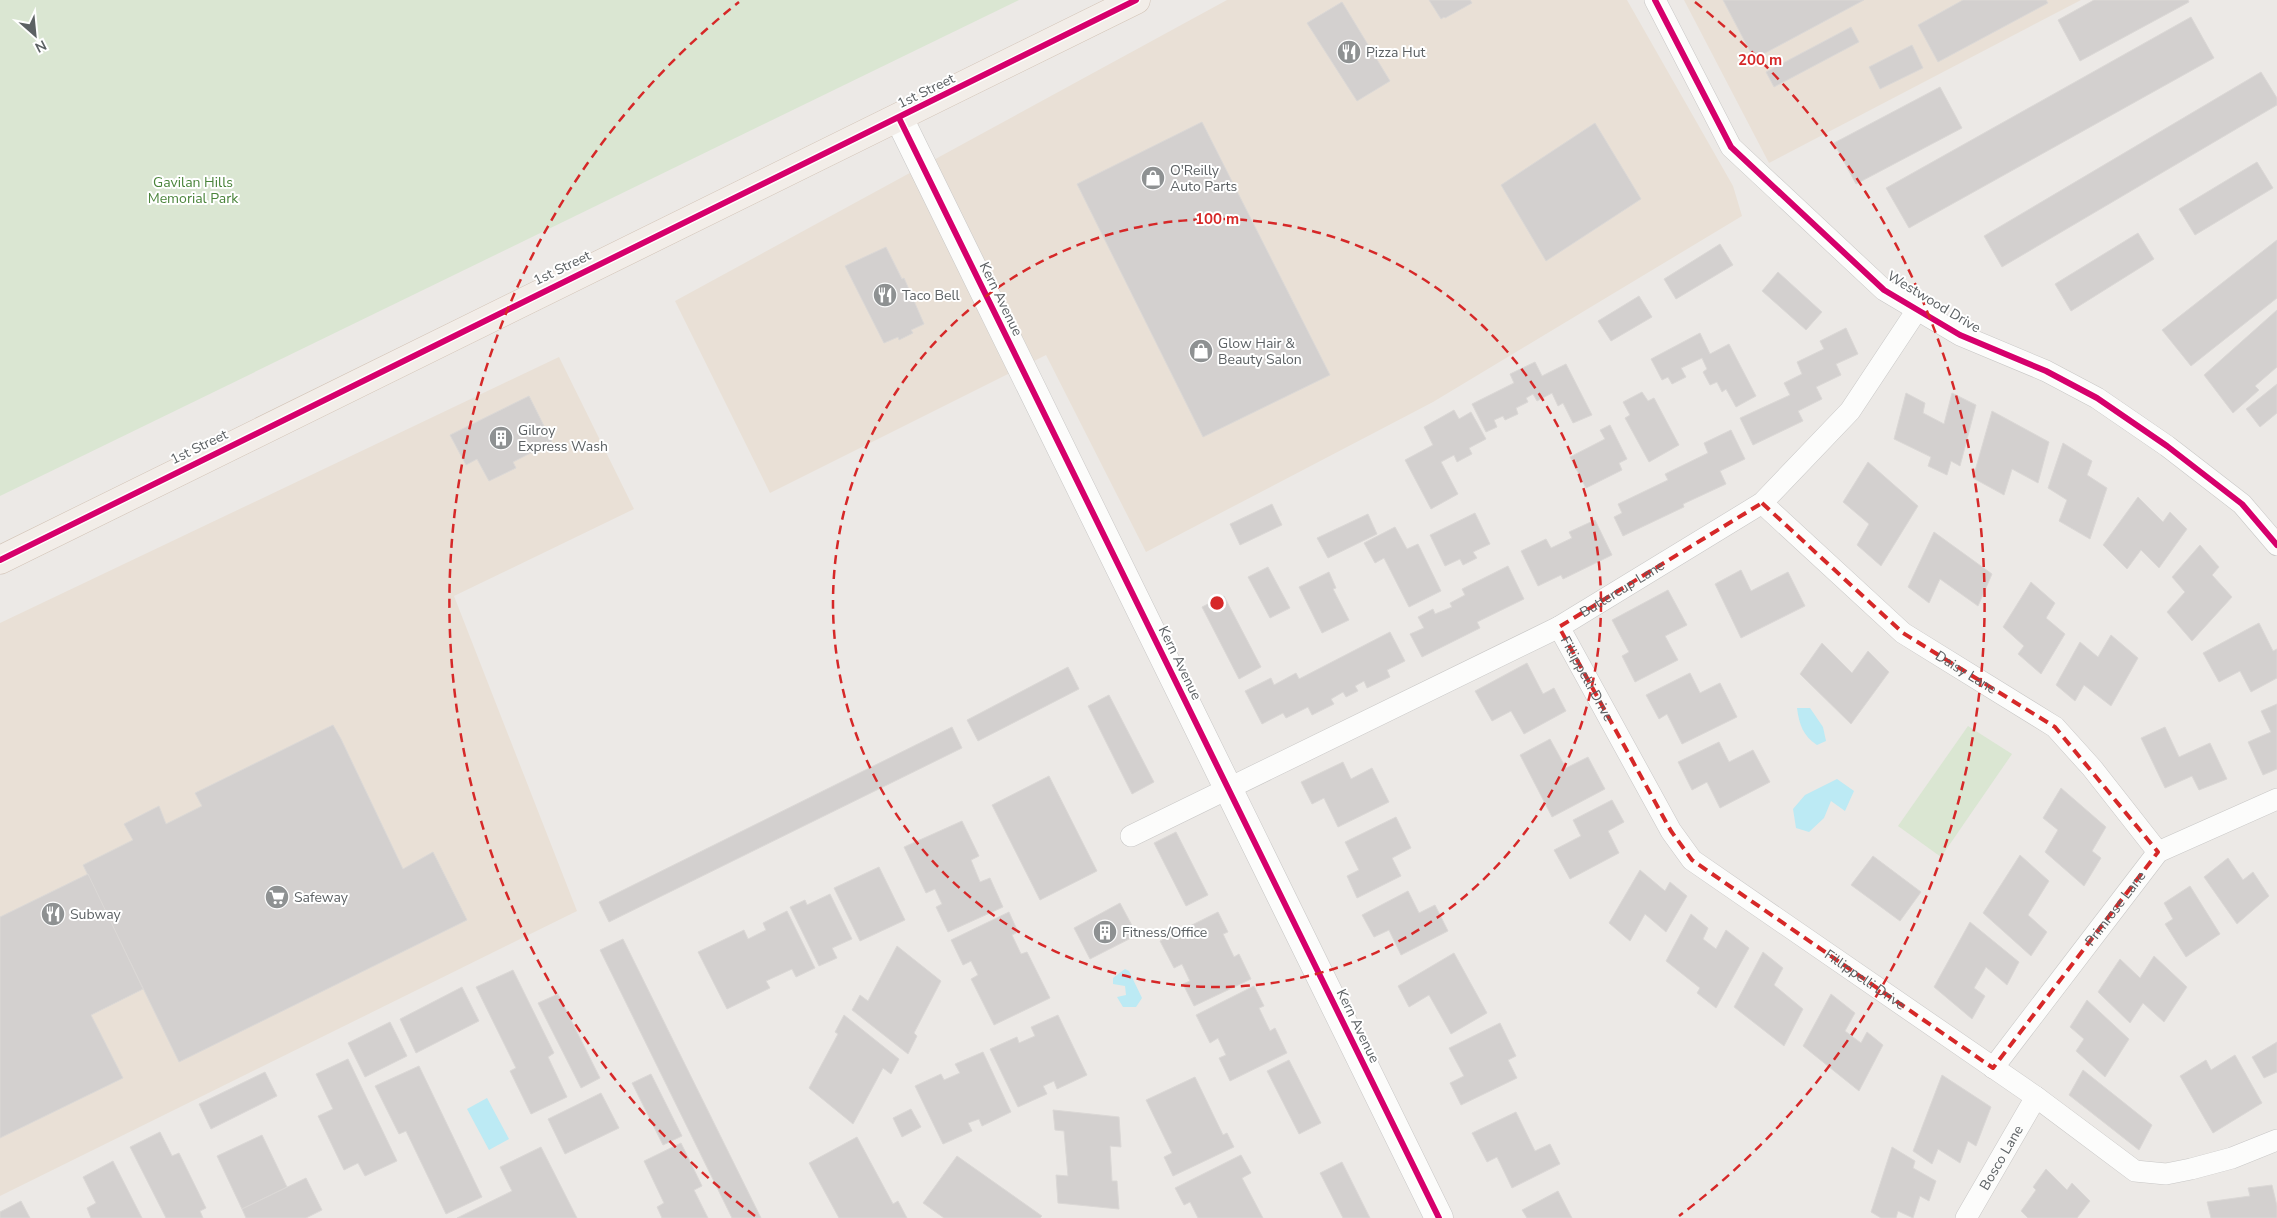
<svg xmlns="http://www.w3.org/2000/svg" width="2277" height="1218" font-family="'Nunito Sans',sans-serif">
	<style>
		.commercial { fill: #e9e0d6 }
		.green { fill: #dae6d2 }
		.water { fill: #bceaf4 }
		.building { fill: #d3d0cf; stroke: #dbd8d6 }
		.lines { fill: none; stroke-linecap: round; stroke-linejoin: round }
		.street-casing { stroke: #c8c7c6; stroke-width: 22 }
		.secondary-casing { stroke: #c8c7c6; stroke-width: 29 }
		.primary-casing { stroke: #d2c3b6; stroke-width: 29 }
		.street { stroke: #fcfcfb; stroke-width: 21 }
		.secondary { stroke: #fcfcfb; stroke-width: 28 }
		.primary { stroke: #f2ede8; stroke-width: 28 }
		.cycleway-casing { stroke: #fff; stroke-width: 9 }
		.cycleway { stroke: #d6006c; stroke-width: 6 }
		.marked { fill: none; stroke: #d62828; stroke-width: 4; stroke-dasharray: 10 6; stroke-linejoin: round }
		.ring { fill: none; stroke: #d62828; stroke-width: 2.5; stroke-dasharray: 9 6 }
		.labels { text-anchor: middle; dominant-baseline: central; stroke-width: 4; stroke-linejoin: round; paint-order: stroke }
		.poi-label { font-size: 14px; fill: #5c6164; stroke: #fff; text-anchor: start }
		.street-label { font-size: 14px; fill: #5c6164; stroke: #fff }
		.park-label { font-size: 14px; fill: #4a843b; stroke: #fff }
		.centre { fill: #d62828; stroke: #fff; stroke-width: 2.5 }
		.ring-label { font-size: 15px; text-anchor: middle; font-weight: bold; fill: #d62828; stroke: #fff; stroke-width: 4; stroke-linejoin: round; paint-order: stroke }
	</style>
	<rect width="100%" height="100%" fill="#ece9e6"/>
	<g class="commercial">
		<polygon points="1227,0 1627,0 1733,186 1742,216 1433,402 1146,552 1046,355 770,493 675,301"/>
		<polygon points="1684,0 2081,0 1769,163"/>
		<polygon points="559,357 634,509 454,596 577,911 0,1196 0,623"/>
	</g>
	<g class="green">
		<polygon points="0,0 1019,0 0,496"/>
		<polygon points="1968,726 2012,754 1941,857 1898,826"/>
	</g>
	<g class="water">
		<path d="M1797 708H1810L1823 727 1826 741 1817 745C1803 736 1799 724 1797 708Z"/>
		<polygon points="1837,779 1854,791 1845,811 1831,801 1824,818 1809,832 1796,828 1793,809 1805,795"/>
		<polygon points="1125,969 1129,971 1142,998 1136,1007 1123,1007 1117,997 1126,995 1125,986 1113,984 1113,978"/>
		<polygon points="487,1098 509,1139 489,1150 467,1109"/>
	</g>
	<g class="building">
		<polygon points="1429,0 1470,0 1472,3 1445,18 1444,17 1441,19"/>
		<polygon points="1723,0 1864,0 1754,59"/>
		<polygon points="1963,0 2046,0 2048,3 1938,62 1918,25"/>
		<polygon points="2094,0 2188,0 2189,2 2080,61 2058,20"/>
		<polygon points="1342,2 1390,81 1357,101 1307,23"/>
		<polygon points="2191,17 2214,58 1909,228 1886,188"/>
		<polygon points="1851,27 1859,42 1774,87 1766,72"/>
		<polygon points="1912,45 1923,68 1880,89 1869,67"/>
		<polygon points="2261,72 2277,98 2277,105 2002,267 1984,236"/>
		<polygon points="1940,87 1962,128 1856,184 1834,143"/>
		<polygon points="1202,122 1330,375 1203,437 1077,184"/>
		<polygon points="1595,123 1641,199 1546,261 1501,185"/>
		<polygon points="2257,162 2273,188 2195,235 2179,209"/>
		<polygon points="2138,233 2154,259 2071,311 2055,284"/>
		<polygon points="2277,240 2277,298 2191,366 2162,330"/>
		<polygon points="1720,244 1733,265 1676,299 1664,279"/>
		<polygon points="886,247 902,279 904,278 924,324 911,330 913,333 899,340 898,337 884,343 845,266"/>
		<polygon points="1778,272 1822,312 1806,330 1762,291"/>
		<polygon points="1639,296 1652,317 1611,341 1598,321"/>
		<polygon points="2277,310 2277,367 2255,386 2259,390 2233,413 2204,375"/>
		<polygon points="1846,328 1858,354 1836,364 1841,375 1816,387 1822,399 1798,411 1803,421 1753,445 1740,418 1790,395 1784,383 1802,374 1797,362 1824,349 1820,341"/>
		<polygon points="1700,333 1710,354 1729,344 1756,396 1736,407 1726,389 1722,392 1717,382 1710,385 1703,372 1707,369 1702,358 1681,368 1686,377 1672,384 1668,377 1662,380 1651,359"/>
		<polygon points="1535,362 1542,376 1566,364 1592,415 1573,423 1563,403 1558,406 1552,393 1537,401 1533,394 1526,398 1528,402 1516,408 1518,414 1505,420 1503,416 1494,420 1497,427 1486,432 1472,404 1514,383 1510,374"/>
		<polygon points="2277,384 2277,413 2260,427 2246,409"/>
		<polygon points="1642,392 1648,401 1654,398 1679,445 1649,462 1625,418 1630,415 1623,402"/>
		<polygon points="1906,393 1925,403 1923,413 1944,424 1952,393 1976,405 1960,466 1951,461 1947,475 1928,466 1931,457 1894,439"/>
		<polygon points="529,396 552,442 513,462 516,468 489,481 477,459 466,465 450,435"/>
		<polygon points="1454,410 1459,419 1471,412 1486,439 1469,448 1472,454 1457,462 1454,455 1441,462 1458,494 1431,509 1405,460 1433,445 1424,427"/>
		<polygon points="1992,411 2049,442 2038,483 2012,469 2004,495 1973,478"/>
		<polygon points="1610,425 1627,459 1619,463 1622,470 1586,488 1570,457 1605,439 1600,430"/>
		<polygon points="1731,430 1745,459 1720,471 1726,484 1683,504 1684,507 1623,536 1614,517 1622,513 1618,504 1668,480 1665,474 1708,453 1704,443"/>
		<polygon points="2063,443 2092,461 2087,475 2107,488 2090,539 2059,521 2067,500 2048,488"/>
		<polygon points="1868,462 1918,506 1881,566 1857,545 1869,524 1843,502"/>
		<polygon points="2138,497 2163,522 2170,512 2187,529 2159,568 2141,550 2127,569 2103,545"/>
		<polygon points="1272,504 1282,525 1240,545 1230,524"/>
		<polygon points="1475,513 1490,544 1473,552 1477,558 1463,565 1460,559 1445,566 1430,535"/>
		<polygon points="1368,514 1377,534 1328,558 1317,538"/>
		<polygon points="1595,520 1612,555 1563,579 1561,575 1538,586 1521,551 1546,539 1551,548 1572,538 1569,532"/>
		<polygon points="1395,527 1407,549 1418,544 1441,591 1409,607 1384,558 1375,563 1364,543"/>
		<polygon points="1934,532 1992,574 1978,606 1940,579 1929,603 1908,587"/>
		<polygon points="2200,545 2219,567 2212,575 2232,597 2192,641 2167,612 2185,592 2172,577"/>
		<polygon points="1508,566 1524,599 1477,622 1480,628 1422,657 1410,634 1424,628 1418,617 1433,609 1435,614 1452,607 1450,603 1465,595 1462,589"/>
		<polygon points="1268,567 1290,608 1270,618 1248,577"/>
		<polygon points="1741,570 1751,591 1788,572 1805,606 1741,638 1715,584"/>
		<polygon points="1329,572 1336,588 1333,589 1349,620 1322,633 1299,587"/>
		<polygon points="2031,582 2055,603 2046,618 2065,634 2041,674 2018,654 2024,646 2003,627"/>
		<polygon points="1668,590 1687,625 1665,636 1678,660 1635,682 1622,656 1629,652 1612,620"/>
		<polygon points="1224,596 1261,667 1239,679 1202,607"/>
		<polygon points="2259,623 2273,651 2277,649 2277,678 2251,692 2240,671 2219,682 2203,653"/>
		<polygon points="1390,632 1405,661 1387,670 1390,677 1367,688 1364,681 1355,686 1358,691 1346,697 1343,692 1331,699 1334,704 1312,715 1308,707 1286,718 1283,713 1262,724 1245,691 1271,678 1274,685 1296,673 1299,679"/>
		<polygon points="2111,635 2138,658 2111,706 2084,685 2075,701 2056,685 2080,642 2098,657"/>
		<polygon points="1822,643 1852,673 1868,651 1889,672 1851,724 1800,674"/>
		<polygon points="1527,663 1543,694 1554,688 1566,711 1524,734 1511,711 1492,721 1475,691"/>
		<polygon points="1068,667 1079,689 978,741 967,720"/>
		<polygon points="1690,673 1700,693 1720,683 1737,717 1682,744 1667,714 1659,719 1646,695"/>
		<polygon points="1109,695 1154,782 1132,794 1088,706"/>
		<polygon points="2277,704 2277,769 2263,775 2248,742 2271,732 2261,711"/>
		<polygon points="333,725 341,739 403,869 433,852 467,920 179,1062 83,865 133,840 124,824 159,806 166,824 202,806 195,793"/>
		<polygon points="952,727 962,748 609,922 599,902"/>
		<polygon points="2165,727 2179,757 2210,743 2227,779 2199,790 2192,776 2165,788 2141,738"/>
		<polygon points="1550,739 1566,768 1588,757 1605,789 1552,817 1520,755"/>
		<polygon points="1719,742 1729,762 1753,750 1770,782 1720,808 1707,782 1692,790 1678,762"/>
		<polygon points="1343,762 1351,779 1372,768 1389,802 1338,827 1324,798 1312,804 1301,782"/>
		<polygon points="1049,776 1097,871 1040,900 992,805"/>
		<polygon points="2061,788 2106,827 2092,851 2101,858 2084,886 2045,852 2058,830 2043,818"/>
		<polygon points="1612,800 1624,822 1608,831 1619,853 1570,879 1554,850 1581,836 1573,820"/>
		<polygon points="1396,817 1411,848 1392,858 1401,876 1357,898 1347,876 1359,870 1345,842"/>
		<polygon points="962,821 979,856 971,860 980,882 990,878 1003,907 948,932 936,907 942,904 935,889 926,893 904,847"/>
		<polygon points="1176,832 1208,895 1186,906 1154,843"/>
		<polygon points="2020,855 2049,881 2028,915 2047,932 2031,956 1983,913"/>
		<polygon points="1873,856 1921,892 1900,921 1851,885"/>
		<polygon points="2228,858 2243,880 2253,872 2269,896 2237,924 2204,877"/>
		<polygon points="879,867 905,920 860,941 834,888"/>
		<polygon points="1640,870 1665,891 1670,882 1687,896 1666,932 1645,914 1630,941 1609,923"/>
		<polygon points="88,874 143,989 91,1015 123,1078 0,1138 0,917"/>
		<polygon points="2190,886 2220,934 2186,957 2165,924 2173,919 2164,903"/>
		<polygon points="1408,891 1419,913 1435,905 1448,931 1401,955 1389,930 1374,937 1362,915"/>
		<polygon points="830,894 852,939 832,948 837,958 819,966 790,907 805,900 807,905"/>
		<polygon points="1120,903 1137,935 1090,959 1074,928"/>
		<polygon points="787,911 815,968 796,977 792,969 766,981 770,988 727,1009 698,952 744,930 748,939 766,930 763,923"/>
		<polygon points="1009,912 1018,932 1012,935 1021,954 1027,952 1050,998 994,1025 971,979 978,975 971,961 963,965 951,940"/>
		<polygon points="1218,912 1228,932 1223,934 1234,957 1239,954 1251,979 1194,1006 1183,984 1190,981 1182,964 1174,968 1160,941"/>
		<polygon points="1691,914 1708,928 1703,939 1716,949 1726,930 1749,948 1716,1008 1697,993 1700,988 1666,961"/>
		<polygon points="1970,922 2019,962 2007,985 1986,967 1974,988 1985,996 1972,1019 1934,987"/>
		<polygon points="623,939 761,1218 732,1218 600,950"/>
		<polygon points="897,946 941,981 914,1033 917,1036 908,1054 852,1010 860,995 868,1001"/>
		<polygon points="1763,952 1783,968 1774,985 1803,1009 1784,1046 1734,1007"/>
		<polygon points="1454,953 1487,1013 1451,1034 1429,995 1409,1007 1398,986"/>
		<polygon points="2154,956 2187,987 2164,1022 2143,1003 2130,1023 2098,992 2120,959 2140,978"/>
		<polygon points="513,970 554,1053 548,1057 567,1097 531,1114 510,1071 516,1068 476,987"/>
		<polygon points="1254,986 1264,1006 1259,1008 1270,1031 1275,1028 1287,1053 1230,1081 1219,1058 1226,1055 1218,1038 1210,1043 1196,1015"/>
		<polygon points="462,987 479,1021 416,1053 400,1019"/>
		<polygon points="558,994 600,1078 581,1088 538,1003"/>
		<polygon points="1831,994 1855,1013 1845,1031 1861,1043 1867,1032 1883,1045 1859,1091 1803,1046"/>
		<polygon points="2087,1000 2129,1039 2105,1077 2076,1051 2084,1039 2070,1027"/>
		<polygon points="844,1015 899,1059 891,1074 883,1068 853,1124 809,1088 838,1034 835,1032"/>
		<polygon points="1058,1015 1087,1075 1057,1089 1054,1081 1043,1086 1047,1094 1018,1107 990,1049 1017,1037 1019,1043 1035,1036 1031,1027"/>
		<polygon points="390,1022 407,1056 365,1077 348,1043"/>
		<polygon points="1500,1023 1516,1056 1508,1060 1517,1078 1461,1105 1450,1083 1464,1076 1449,1048"/>
		<polygon points="2277,1042 2277,1072 2264,1078 2252,1057"/>
		<polygon points="983,1052 1011,1112 982,1126 979,1119 968,1123 972,1131 943,1144 915,1086 941,1074 944,1080 960,1073 955,1064"/>
		<polygon points="2235,1055 2262,1103 2213,1133 2180,1076 2206,1060 2211,1070"/>
		<polygon points="348,1059 397,1161 365,1176 358,1163 344,1170 318,1116 333,1109 316,1074"/>
		<polygon points="1289,1060 1321,1123 1299,1134 1267,1071"/>
		<polygon points="419,1066 482,1197 446,1214 406,1131 399,1134 375,1086"/>
		<polygon points="2083,1070 2152,1125 2139,1150 2069,1095"/>
		<polygon points="265,1072 277,1096 211,1129 199,1104"/>
		<polygon points="651,1074 682,1136 663,1145 632,1083"/>
		<polygon points="1942,1075 1991,1107 1976,1146 1968,1141 1960,1163 1938,1149 1932,1164 1913,1151"/>
		<polygon points="1195,1077 1223,1135 1227,1133 1234,1147 1173,1176 1164,1157 1172,1153 1146,1100"/>
		<polygon points="601,1093 619,1128 565,1154 548,1119"/>
		<polygon points="911,1109 921,1127 902,1137 893,1118"/>
		<polygon points="1053,1110 1119,1117 1121,1147 1110,1146 1112,1181 1117,1181 1119,1209 1058,1203 1056,1175 1068,1176 1064,1131 1055,1130"/>
		<polygon points="1516,1112 1535,1151 1550,1144 1560,1164 1512,1188 1497,1157 1487,1162 1472,1133"/>
		<polygon points="160,1132 172,1156 179,1153 206,1208 200,1211 203,1218 166,1218 130,1147"/>
		<polygon points="262,1135 287,1187 242,1209 217,1156"/>
		<polygon points="857,1137 893,1204 898,1201 907,1218 839,1218 809,1163"/>
		<polygon points="681,1143 702,1186 694,1190 708,1218 662,1218 657,1207 664,1203 644,1161"/>
		<polygon points="541,1147 577,1218 457,1218 512,1191 500,1167"/>
		<polygon points="1892,1147 1915,1161 1913,1168 1936,1181 1929,1201 1920,1196 1913,1218 1898,1211 1896,1218 1881,1218 1871,1212"/>
		<polygon points="1241,1155 1251,1173 1242,1178 1263,1218 1198,1218 1190,1202 1184,1205 1175,1188"/>
		<polygon points="957,1156 1042,1216 1040,1218 944,1218 923,1203"/>
		<polygon points="113,1161 142,1218 91,1218 87,1208 96,1203 83,1177"/>
		<polygon points="1342,1162 1370,1218 1343,1218 1320,1173"/>
		<polygon points="2046,1169 2067,1190 2072,1183 2090,1201 2077,1218 2028,1218 2021,1211 2036,1190 2033,1187"/>
		<polygon points="306,1178 322,1210 306,1218 246,1218 242,1209"/>
		<polygon points="2272,1185 2277,1206 2277,1218 2211,1218 2207,1202 2250,1196 2248,1188"/>
		<polygon points="1558,1191 1572,1218 1527,1218 1522,1210"/>
		<polygon points="21,1201 30,1218 0,1218 0,1212"/>
	</g>
	<g class="lines">
		<g class="street-casing">
			<g id="street">
				<polyline points="1655,0 1731,147 1884,290 1960,335 2046,371 2097,398 2167,446 2242,504 2277,545"/>
				<path id="s1" d="M1762 503 1903 633 2055 727 2092 768 2158 852"/>
				<path id="s2" d="M1559 627 1671 831 1692 860 2036 1097 2135 1171 2166 1174 2191 1169 2232 1158 2277 1140"/>
				<path id="s3" d="M1131 836 1559 627 1762 503 1850 411 1917 310"/>
				<path id="s4" d="M1993 1068 2158 852 2277 799"/>
				<path id="s5" d="M1966 1218 2036 1097"/>
			</g>
		</g>
		<g class="secondary-casing">
			<polyline id="secondary" points="899,118 1439,1218"/>
		</g>
		<g class="primary-casing">
			<polyline id="primary" points="0,560 1136,0"/>
		</g>
		<use href="#street" class="street"/>
		<use href="#secondary" class="secondary"/>
		<use href="#primary" class="primary"/>
		<g class="cycleway-casing">
			<g id="cycleway">
				<polyline points="1655,0 1731,147 1884,290 1960,335 2046,371 2097,398 2167,446 2242,504 2277,545"/>
				<polyline points="899,118 1439,1218"/>
				<polyline points="0,560 1136,0"/>
			</g>
		</g>
		<use href="#cycleway" class="cycleway"/>
	</g>
	<path class="marked" d="M1762 503 1903 633 2055 727 2158 852 1993 1068 1692 860 1671 831 1559 627Z"/>
	<g class="ring">
		<circle cx="1217" cy="603" r="384"/>
		<path d="M755 1216A768 768 0 0 1 739 2M1695 2A768 768 0 0 1 1679 1216"/>
	</g>
	<defs>
		<g id="restaurant-disc" transform="scale(1.25)"><circle r="9.5" fill="#8e9192" stroke="#fff"/><path d="M-5-6h1v4h1v-4h1v4h1v-4h1v5L-1.5 .5V6h-2V.5L-5-1ZM5-6V6H3V1.5H1.5Q1.5-4 5-6Z" fill="#fff"/></g>
		<g id="shop-disc" transform="scale(1.25)"><circle r="9.5" fill="#8e9192" stroke="#fff"/><path d="M-5-2.5h2.3a2.7 3.5 0 0 1 5.4 0H5L5.5 6h-11ZM-1.5-2.5h3a1.5 2.3 0 0 0-3 0Z" fill="#fff"/></g>
		<g id="building-disc" transform="scale(1.25)"><circle r="9.5" fill="#8e9192" stroke="#fff"/><path d="M-4-6H4V6H1V3H-1V6H-4ZM-2.5-4.3h1.7v1.8h-1.7ZM.8-4.3h1.7v1.8H.8ZM-2.5-1h1.7V.8h-1.7ZM.8-1h1.7V.8H.8Z" fill="#fff"/></g>
		<g id="supermarket-disc" transform="scale(1.25)"><circle r="9.5" fill="#8e9192" stroke="#fff"/><path d="M-6-5.5h2.5l.6 2H6L4.5 2H-2.5L-4.4-4H-6ZM-1.5 3.2a1.3 1.3 0 1 0 .1 0ZM3 3.2a1.3 1.3 0 1 0 .1 0Z" fill="#fff"/></g>
	</defs>
	<g fill-rule="evenodd">
		<use href="#restaurant-disc" x="1349" y="52"/>
		<use href="#shop-disc" x="1153" y="178"/>
		<use href="#restaurant-disc" x="885" y="295"/>
		<use href="#shop-disc" x="1201" y="351"/>
		<use href="#building-disc" x="501" y="438"/>
		<use href="#supermarket-disc" x="277" y="897"/>
		<use href="#restaurant-disc" x="53" y="914"/>
		<use href="#building-disc" x="1105" y="932"/>
	</g>
	<g class="labels">
		<g class="poi-label">
			<text x="1366" y="52">Pizza Hut</text>
			<text x="1170" y="170">O'Reilly<tspan x="1170" dy="16">Auto Parts</tspan></text>
			<text x="902" y="295">Taco Bell</text>
			<text x="1218" y="343">Glow Hair &amp;<tspan x="1218" dy="16">Beauty Salon</tspan></text>
			<text x="518" y="430">Gilroy<tspan x="518" dy="16">Express Wash</tspan></text>
			<text x="294" y="897">Safeway</text>
			<text x="70" y="914">Subway</text>
			<text x="1122" y="932">Fitness/Office</text>
		</g>
		<g class="street-label">
			<text transform="translate(926 91) rotate(-26)">1st Street</text>
			<text transform="translate(562 268) rotate(-26)">1st Street</text>
			<text transform="translate(1001 299) rotate(64)">Kern Avenue</text>
			<text transform="translate(1934 302) rotate(31)">Westwood Drive</text>
			<text transform="translate(199 447) rotate(-26)">1st Street</text>
			<text stroke="none"><textPath href="#s3" startOffset="550">Buttercup Lane</textPath></text>
			<text transform="translate(1180 663) rotate(64)">Kern Avenue</text>
			<text stroke="none"><textPath href="#s1" startOffset="266">Daisy Lane</textPath></text>
			<text stroke="none"><textPath href="#s2" startOffset="59">Fillippelli Drive</textPath></text>
			<text stroke="none"><textPath href="#s4" startOffset="201">Primrose Lane</textPath></text>
			<text stroke="none"><textPath href="#s2" startOffset="479">Fillippelli Drive</textPath></text>
			<text transform="translate(1358 1026) rotate(64)">Kern Avenue</text>
			<text stroke="none"><textPath href="#s5" startOffset="70">Bosco Lane</textPath></text>
		</g>
		<g class="park-label">
			<text x="193" y="182">Gavilan Hills<tspan x="193" dy="16">Memorial Park</tspan></text>
		</g>
	</g>
	<circle cx="1217" cy="603" r="8" class="centre"/>
	<g class="ring-label">
		<text x="1760" y="65">200 m</text>
		<text x="1217" y="224">100 m</text>
	</g>
	<g transform="translate(35 35) rotate(153)" stroke="#ffffff" stroke-width="4" paint-order="stroke">
	<path d="M0-4L9 19L0 12L-9 19Z" fill="#5c6164"/>
	<text y="-8" font-size="14" font-weight="bold" text-anchor="middle" fill="#5c6164">N</text>
	</g>
</svg>
